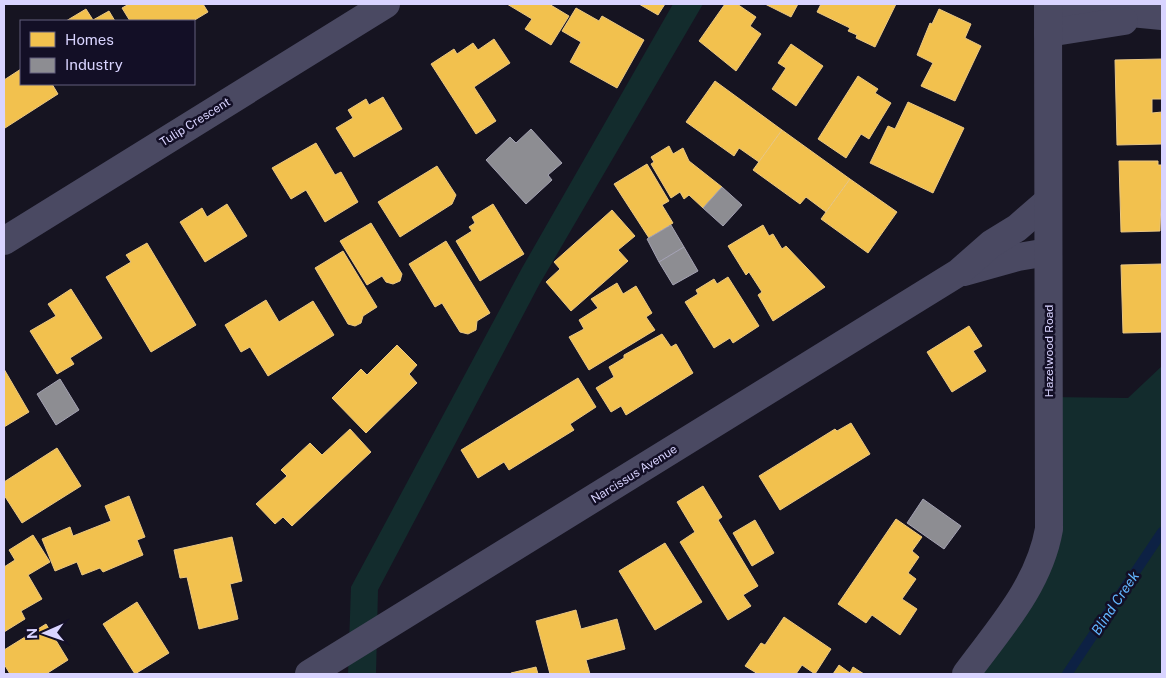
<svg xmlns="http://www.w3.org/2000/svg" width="1166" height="678" font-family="'Public Sans',sans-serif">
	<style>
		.green { fill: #132c2d }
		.homes { fill: #f2c14e; stroke: #eac783 }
		.industry { fill: #8d8d92; stroke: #a4a2b3 }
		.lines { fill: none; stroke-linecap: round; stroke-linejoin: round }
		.stream { stroke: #0d2144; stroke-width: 10 }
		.minor { stroke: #4a4962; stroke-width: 28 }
		.labels { text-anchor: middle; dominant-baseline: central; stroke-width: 5; stroke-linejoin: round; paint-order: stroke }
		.street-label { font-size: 12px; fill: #d9d4ff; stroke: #130f26 }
		.water-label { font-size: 14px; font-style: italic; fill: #62b6ff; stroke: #130f26 }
	</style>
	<rect width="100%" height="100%" fill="#161421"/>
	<g class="green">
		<polygon points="673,4 703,4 539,285 378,590 376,674 348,674 351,587 522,268"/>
		<polygon points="1162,366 1162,674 966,674 1032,582 1049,397 1128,398"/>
	</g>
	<g class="homes">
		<polygon points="129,4 203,4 208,12 193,21 130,21 122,8"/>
		<polygon points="507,4 549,4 569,16 551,45 525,29 532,19"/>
		<polygon points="639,4 665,4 658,15"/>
		<polygon points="725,4 737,4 756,17 750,26 761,34 736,71 699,41"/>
		<polygon points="765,4 798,4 791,17"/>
		<polygon points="821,4 896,4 875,47 856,38 857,35 848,31 850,28 817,12"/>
		<polygon points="576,8 599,21 602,16 644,40 617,88 570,62 581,42 562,31"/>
		<polygon points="86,9 93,20 109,11 115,21 66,21"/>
		<polygon points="939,9 971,24 965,38 981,46 955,101 921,86 933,63 917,55 930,23 932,24"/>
		<polygon points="494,39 510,63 474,87 496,121 476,134 431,64 454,49 457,54 473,43 478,50"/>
		<polygon points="791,44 823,66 796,106 772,89 786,68 778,63"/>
		<polygon points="1162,59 1162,99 1152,99 1152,113 1162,112 1162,144 1117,145 1115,60"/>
		<polygon points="21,69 21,84 52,84 58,94 5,128 4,80"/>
		<polygon points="858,76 878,89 875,93 891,103 869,139 861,134 846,158 818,139"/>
		<polygon points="715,81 782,130 759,162 739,148 734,156 686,122"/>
		<polygon points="383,97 402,129 354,157 336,128 353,118 348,110 366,99 369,105"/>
		<polygon points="908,102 964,128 933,193 870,163 888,126 895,129"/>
		<polygon points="782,130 850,179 826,212 806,197 800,204 753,170"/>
		<polygon points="316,143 335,175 341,172 358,202 325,222 306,190 291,199 272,168"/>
		<polygon points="669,146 673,154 683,148 689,161 722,187 703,208 689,195 684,199 680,192 671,198 651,164 654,162 651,157"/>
		<polygon points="1119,161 1158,161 1158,165 1162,165 1160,231 1121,232"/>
		<polygon points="647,164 669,201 662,205 673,223 649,238 614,184"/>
		<polygon points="437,166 456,195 452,204 400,237 378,202"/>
		<polygon points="850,179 897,212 868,253 821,219"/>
		<polygon points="227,204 247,236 205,262 180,222 202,208 207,217"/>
		<polygon points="493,204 524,254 480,281 456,241 472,231 469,227 475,223 472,217"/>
		<polygon points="612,210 635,236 618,250 628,261 571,311 546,282 560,269 554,262"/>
		<polygon points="371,223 402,274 400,281 393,284 386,282 382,276 367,285 340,241"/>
		<polygon points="763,225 769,236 773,234 782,249 786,246 825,287 773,321 758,295 762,292 749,272 746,275 728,246"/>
		<polygon points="446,241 490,313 477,321 476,330 468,334 460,332 442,303 435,307 409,264"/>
		<polygon points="147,243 196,325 151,352 106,277 131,262 126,255"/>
		<polygon points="343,251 377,307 363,316 361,323 355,326 348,324 315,268"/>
		<polygon points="1162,264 1162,332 1123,333 1121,265"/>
		<polygon points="728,277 759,326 733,343 730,338 714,348 685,302 698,294 696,290 714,279 717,284"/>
		<polygon points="617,283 623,294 636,286 652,313 646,317 655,330 589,370 569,337 584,329 579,320 598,308 591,299"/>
		<polygon points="71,289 102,338 70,358 74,364 57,374 30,331 56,316 48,304"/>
		<polygon points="266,300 279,322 313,301 334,335 268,376 250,347 241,352 225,325"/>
		<polygon points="969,326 982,346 973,351 986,371 952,392 927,352"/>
		<polygon points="662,334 671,347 676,344 693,373 626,415 621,406 611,412 596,388 614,377 609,367 624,358 624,355"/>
		<polygon points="397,345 417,365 409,374 417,383 366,433 332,398 361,369 367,375"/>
		<polygon points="4,369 29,412 4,427"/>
		<polygon points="578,378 596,407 570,424 574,430 509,470 504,462 478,478 461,450"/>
		<polygon points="851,423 870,454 780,510 759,476 835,429 837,431"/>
		<polygon points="350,429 371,452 292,526 283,517 275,524 256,504 287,476 281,470 310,443 322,455"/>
		<polygon points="57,448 81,486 22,523 4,495 4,482"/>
		<polygon points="703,486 722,517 718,520 758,586 743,595 751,606 728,620 680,542 695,532 677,502"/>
		<polygon points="129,496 145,537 137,540 143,555 103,572 100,568 82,575 77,562 55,571 42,539 70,527 73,536 111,521 105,506"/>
		<polygon points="896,519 922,537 912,551 919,557 908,573 916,579 902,599 917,609 900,635 872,615 866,623 838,604"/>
		<polygon points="755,520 774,553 752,566 733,533"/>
		<polygon points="33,535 50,562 28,575 42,599 21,611 25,619 4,632 4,567 15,560 9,550"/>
		<polygon points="232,537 242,581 230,584 238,619 199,629 187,577 180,578 174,550"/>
		<polygon points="665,543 702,602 655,630 619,571"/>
		<polygon points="137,602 169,653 135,674 103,624"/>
		<polygon points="576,610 581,629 617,619 625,649 586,660 590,674 550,674 536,621"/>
		<polygon points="784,617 831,649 815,674 802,665 796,674 758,674 745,666 761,643 765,645"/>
		<polygon points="46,624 68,660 46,674 10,674 4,664 4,650"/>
		<polygon points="839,665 850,673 853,667 864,674 833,674"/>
		<polygon points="536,667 538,674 512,674 511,673"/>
	</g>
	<g class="industry">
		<polygon points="531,129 562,163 548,175 552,180 526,204 486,160 510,137 516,143"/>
		<polygon points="722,187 742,205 723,226 703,208"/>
		<polygon points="671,225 684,247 659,262 647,239"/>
		<polygon points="684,247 698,271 673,285 659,262"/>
		<polygon points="60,379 79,410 56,425 37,394"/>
		<polygon points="923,499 961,526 944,549 907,523"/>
	</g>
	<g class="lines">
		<polyline class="stream" points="1067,674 1162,532"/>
		<g class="minor">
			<polyline points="1048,5 1162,16"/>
			<polyline points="1048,33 1124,21"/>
			<polyline points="4,241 386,4"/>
			<polyline points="964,272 1018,257 1048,252"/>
			<polyline points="309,674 958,273 991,244 1017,228 1048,201"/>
			<path d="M966 674C999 629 1039 586 1049 529L1048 4"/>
		</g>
	</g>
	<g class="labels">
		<g class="street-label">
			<text transform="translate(195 122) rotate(-32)">Tulip Crescent</text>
			<text transform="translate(1049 351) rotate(-90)">Hazelwood Road</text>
			<text transform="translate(634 474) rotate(-32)">Narcissus Avenue</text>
		</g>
		<g class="water-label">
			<text transform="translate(1115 603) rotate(-56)">Blind Creek</text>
		</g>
	</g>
	<rect width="1166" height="678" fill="none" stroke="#d9d4ff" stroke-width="10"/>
	<rect x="20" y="20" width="175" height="65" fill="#130f26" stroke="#625e7d"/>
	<rect x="30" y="32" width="25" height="15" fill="#f2c14e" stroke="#625e7d"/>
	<text x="65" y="45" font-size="15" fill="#d9d4ff">Homes</text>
	<rect x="30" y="58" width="25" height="15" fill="#8d8d92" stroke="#625e7d"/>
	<text x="65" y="70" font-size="15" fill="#d9d4ff">Industry</text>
	<g transform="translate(45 633) rotate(268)" stroke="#130f26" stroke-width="4" paint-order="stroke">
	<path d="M0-4L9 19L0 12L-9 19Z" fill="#d9d4ff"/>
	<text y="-8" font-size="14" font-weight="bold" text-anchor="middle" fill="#d9d4ff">N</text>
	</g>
</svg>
